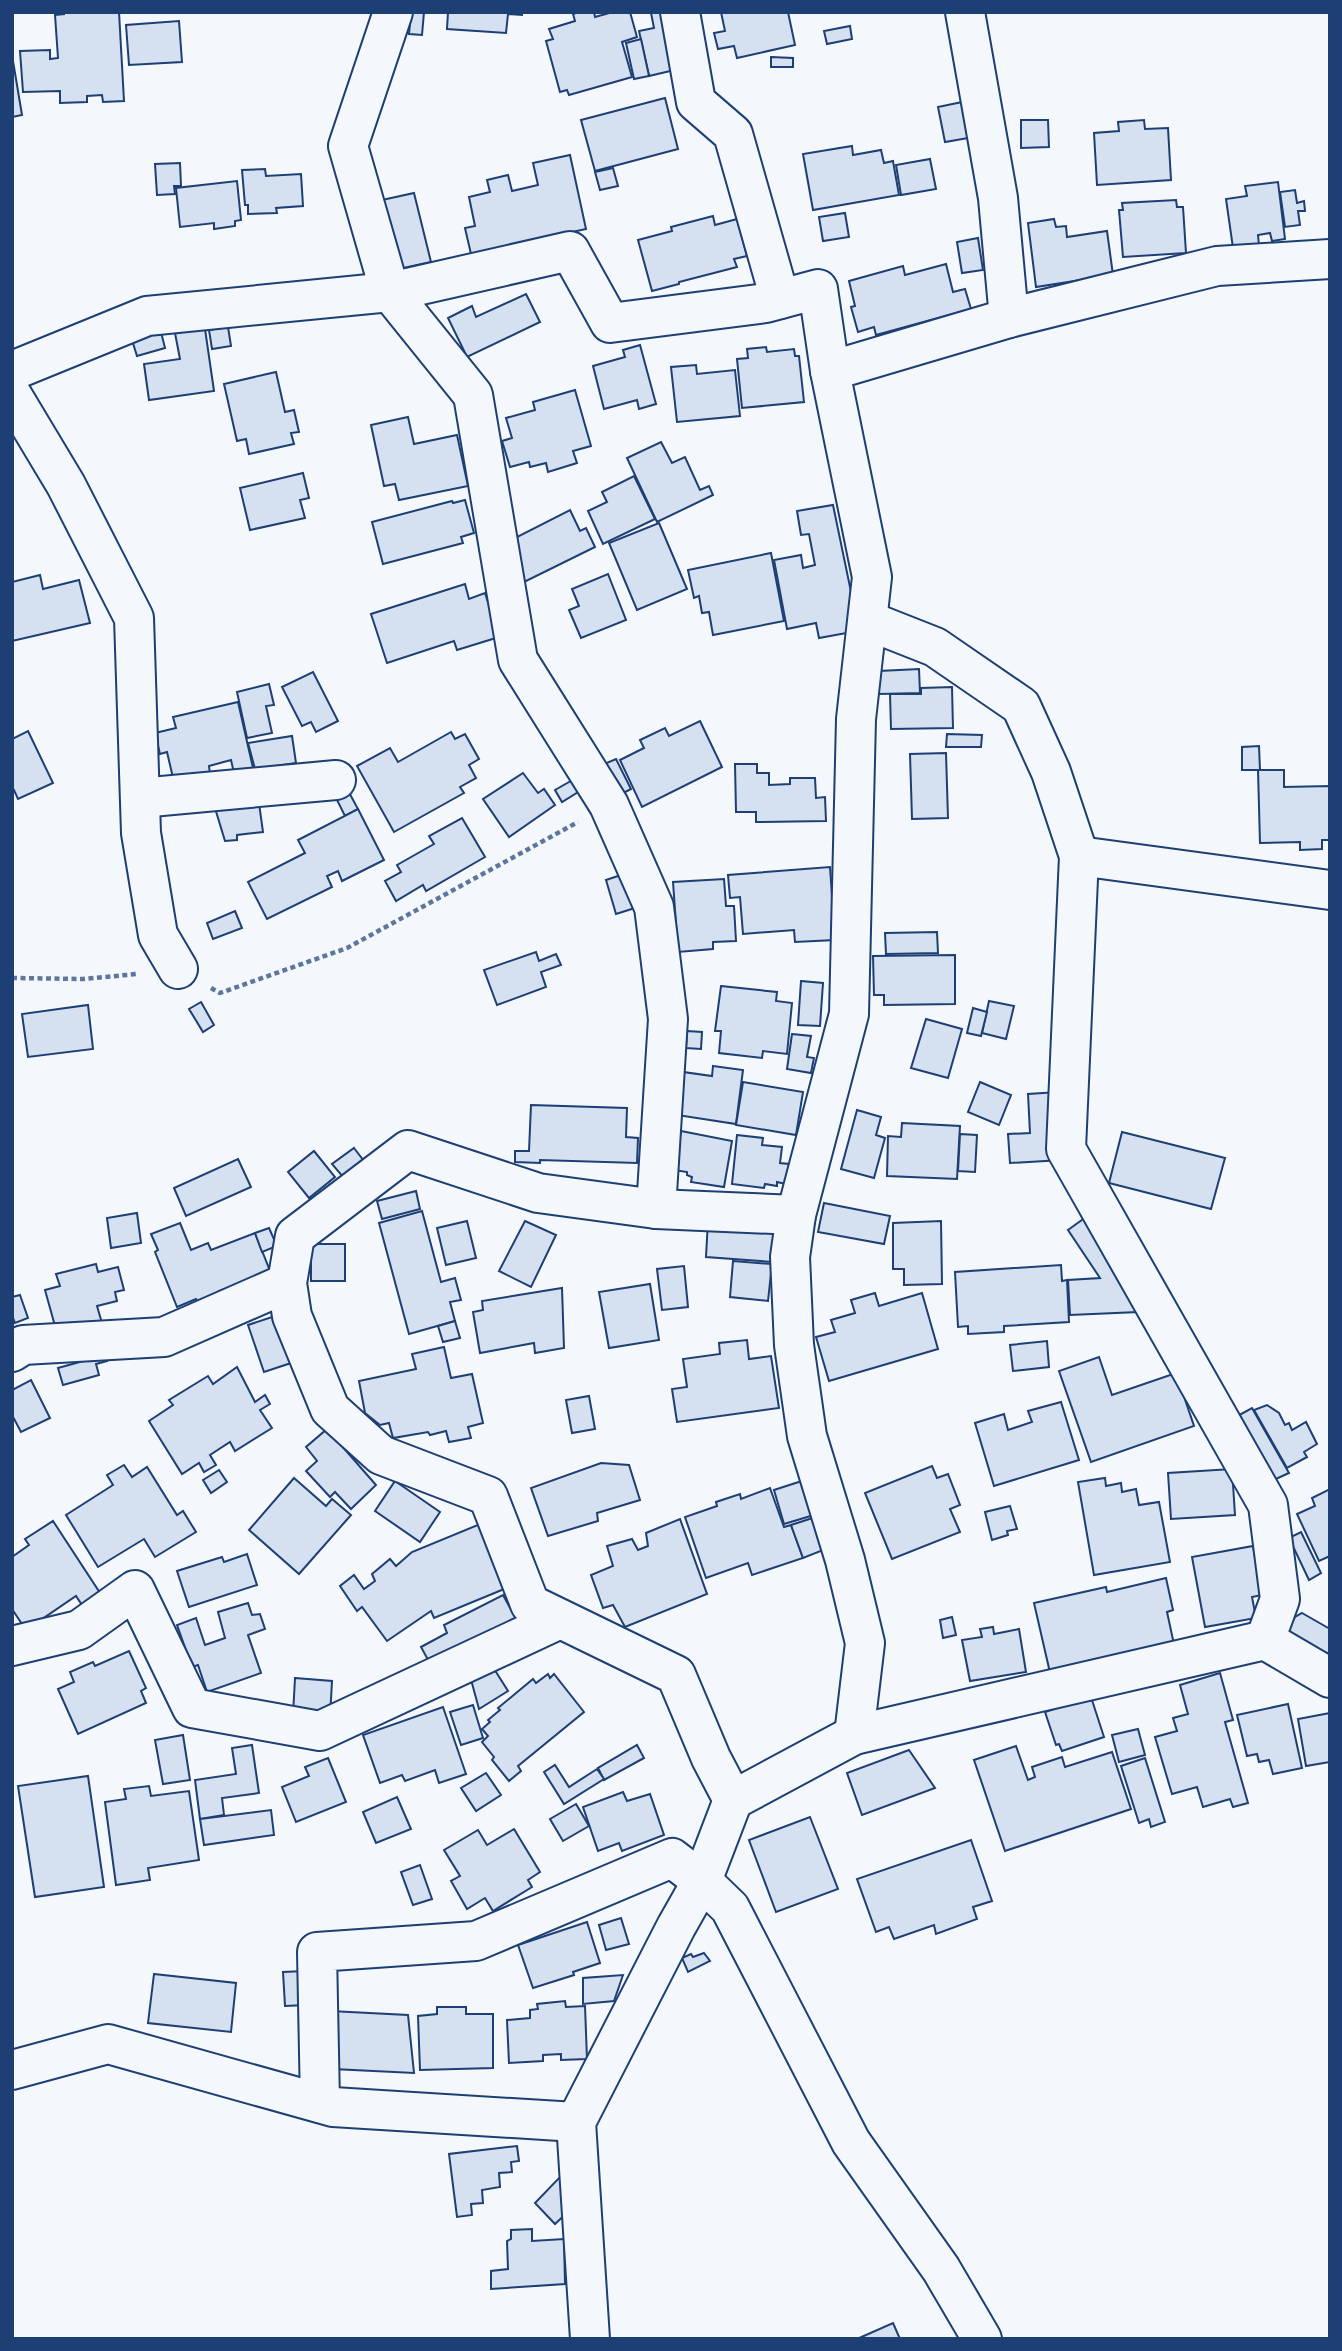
<svg xmlns="http://www.w3.org/2000/svg" width="1342" height="2351" font-family="Signika,sans-serif">
	<style>
		.building { fill: #d5e0f0; stroke: #1d3f73; stroke-width: 2 }
		.lines { fill: none; stroke-linecap: round; stroke-linejoin: round }
		.minor-casing { stroke: #1d3f73; stroke-width: 42 }
		.path { stroke: #5e769c; stroke-width: 4.5; stroke-dasharray: 5 3.5; stroke-linecap: butt }
		.minor { stroke: #f4f7fb; stroke-width: 38 }
	</style>
	<rect width="100%" height="100%" fill="#f4f7fb"/>
	<g class="building">
		<polygon points="64,12 119,12 124,101 103,102 102,95 87,96 87,102 60,103 60,91 23,92 20,51 50,50 50,59 58,58 55,15 64,14"/>
		<polygon points="411,12 424,12 422,35 409,34"/>
		<polygon points="448,12 522,12 522,15 508,14 506,33 447,29"/>
		<polygon points="579,12 594,12 595,17 613,12 630,12 637,37 622,42 632,77 569,95 567,90 560,92 546,41 553,39 549,29 575,21 573,14"/>
		<polygon points="656,12 671,12 683,68 649,76 639,31 654,28 651,13"/>
		<polygon points="721,12 788,12 795,45 737,58 734,46 718,49 714,33 725,31"/>
		<polygon points="179,21 182,62 129,65 126,25"/>
		<polygon points="850,26 852,39 827,44 824,31"/>
		<polygon points="641,39 649,76 634,79 626,43"/>
		<polygon points="12,55 22,115 12,117"/>
		<polygon points="771,57 793,58 793,67 771,67"/>
		<polygon points="665,98 678,149 595,171 581,120"/>
		<polygon points="967,101 974,137 945,142 938,107"/>
		<polygon points="1021,120 1048,120 1049,147 1021,148"/>
		<polygon points="1144,120 1145,129 1168,128 1171,180 1097,185 1094,133 1119,131 1118,122"/>
		<polygon points="852,146 853,155 881,150 884,163 893,161 899,195 813,210 803,154"/>
		<polygon points="570,155 586,229 471,254 465,228 475,226 469,197 490,192 487,180 508,175 512,191 538,185 533,163"/>
		<polygon points="930,159 936,189 901,195 896,165"/>
		<polygon points="180,163 181,186 174,186 175,194 157,195 155,164"/>
		<polygon points="613,168 618,186 600,190 595,172"/>
		<polygon points="265,169 266,176 301,174 303,206 276,208 277,213 248,214 248,205 245,205 242,170"/>
		<polygon points="237,181 241,220 235,221 235,226 214,229 214,223 180,227 176,188"/>
		<polygon points="1278,182 1285,239 1272,241 1270,233 1258,235 1259,245 1233,248 1226,199 1247,196 1245,186"/>
		<polygon points="1295,190 1297,203 1304,201 1305,211 1298,211 1300,225 1285,227 1280,192"/>
		<polygon points="414,193 431,262 399,269 382,200"/>
		<polygon points="1176,200 1177,207 1183,207 1186,253 1123,257 1119,210 1123,210 1122,203"/>
		<polygon points="845,213 849,237 823,241 819,217"/>
		<polygon points="713,216 715,225 737,219 747,256 734,259 737,267 679,282 679,284 652,291 638,240 672,231 671,227"/>
		<polygon points="1054,219 1056,227 1066,226 1067,237 1107,231 1113,275 1036,287 1028,223"/>
		<polygon points="978,238 983,270 962,273 957,242"/>
		<polygon points="946,264 953,292 965,289 971,309 876,335 874,327 858,332 851,307 855,306 849,281 903,266 905,275"/>
		<polygon points="526,294 540,322 467,357 448,318 472,306 476,317"/>
		<polygon points="228,327 231,346 212,349 209,330"/>
		<polygon points="205,329 214,391 149,400 144,364 180,359 175,333"/>
		<polygon points="161,332 165,348 137,356 132,340"/>
		<polygon points="640,345 656,404 639,409 637,400 604,409 593,366 625,357 623,350"/>
		<polygon points="766,347 767,352 794,349 795,356 799,356 804,402 742,408 737,359 748,358 747,349"/>
		<polygon points="696,365 697,374 735,370 740,416 677,422 671,367"/>
		<polygon points="276,372 285,412 294,410 299,432 291,433 294,444 249,454 246,439 237,441 224,384"/>
		<polygon points="575,390 591,446 573,451 577,463 548,472 546,463 530,467 529,462 510,467 502,441 512,438 506,418 535,410 533,402"/>
		<polygon points="408,417 414,444 457,435 468,486 399,500 395,484 384,486 371,425"/>
		<polygon points="661,442 672,463 685,457 700,490 709,486 713,495 657,522 627,458"/>
		<polygon points="303,473 309,498 300,500 305,518 250,530 240,488"/>
		<polygon points="634,476 655,519 603,544 588,511 607,502 602,492"/>
		<polygon points="465,500 474,533 461,537 463,543 383,564 372,522 452,501 453,503"/>
		<polygon points="833,505 855,611 848,613 852,632 819,638 816,623 787,629 774,560 801,555 803,568 815,565 809,534 801,535 797,511"/>
		<polygon points="570,510 580,531 586,528 595,547 520,584 513,539"/>
		<polygon points="659,523 687,589 637,610 609,543"/>
		<polygon points="771,553 784,621 713,635 709,612 702,613 699,596 694,598 688,570"/>
		<polygon points="608,574 626,620 581,638 569,610 579,606 572,589"/>
		<polygon points="40,575 43,589 79,580 90,623 12,641 12,582"/>
		<polygon points="465,584 469,599 485,593 499,637 457,650 454,641 387,663 371,614"/>
		<polygon points="919,669 920,693 879,694 879,671"/>
		<polygon points="313,672 338,721 316,732 311,722 302,726 282,687"/>
		<polygon points="269,684 274,705 266,706 272,733 247,738 237,692"/>
		<polygon points="952,687 953,728 891,729 890,694 921,694 921,688"/>
		<polygon points="238,702 253,768 234,773 231,760 209,766 210,774 174,782 167,752 160,754 155,733 176,728 173,717"/>
		<polygon points="700,721 722,767 642,807 620,760 644,748 640,740 665,728 669,736"/>
		<polygon points="28,731 53,783 18,799 14,790 12,791 12,739"/>
		<polygon points="451,732 455,739 465,734 479,759 469,765 476,778 460,787 464,793 394,832 357,766 390,748 398,762"/>
		<polygon points="947,734 982,735 981,747 946,747"/>
		<polygon points="292,736 296,763 255,769 248,743"/>
		<polygon points="1259,746 1260,770 1242,770 1242,747"/>
		<polygon points="946,753 948,818 912,819 910,754"/>
		<polygon points="616,759 631,789 618,796 602,765"/>
		<polygon points="735,764 757,764 757,773 769,773 769,785 790,784 790,778 815,778 816,798 825,797 826,821 756,822 756,812 736,812"/>
		<polygon points="1258,770 1284,770 1284,787 1330,786 1330,840 1322,840 1322,849 1300,850 1300,842 1260,843"/>
		<polygon points="523,773 538,793 544,789 555,805 509,837 483,799"/>
		<polygon points="576,778 583,789 562,802 555,790"/>
		<polygon points="345,785 358,809 345,816 333,792"/>
		<polygon points="259,803 263,832 237,835 237,840 225,841 215,808"/>
		<polygon points="358,809 384,860 342,881 338,871 327,876 332,887 267,919 248,882 305,853 298,840"/>
		<polygon points="462,818 485,857 426,891 423,885 396,901 385,881 401,872 397,865 434,844 429,836"/>
		<polygon points="830,867 835,940 795,942 794,930 743,934 740,897 730,898 728,875"/>
		<polygon points="627,873 638,907 616,914 606,880"/>
		<polygon points="724,879 726,906 734,906 736,941 713,942 713,949 678,952 673,882"/>
		<polygon points="235,911 242,928 213,939 207,923"/>
		<polygon points="937,932 938,953 886,954 885,933"/>
		<polygon points="536,952 539,961 556,954 561,965 541,972 546,987 497,1005 484,970"/>
		<polygon points="955,955 955,1004 884,1005 884,995 874,995 873,956"/>
		<polygon points="801,981 823,983 820,1026 798,1025"/>
		<polygon points="721,986 777,992 776,1001 792,1003 787,1054 763,1051 762,1058 719,1053 721,1031 715,1031"/>
		<polygon points="989,1001 1014,1006 1006,1039 982,1033"/>
		<polygon points="201,1002 214,1025 203,1032 189,1009"/>
		<polygon points="88,1005 93,1049 28,1057 22,1014"/>
		<polygon points="973,1008 987,1012 981,1036 967,1033"/>
		<polygon points="926,1019 962,1029 948,1078 911,1068"/>
		<polygon points="687,1031 702,1032 701,1049 686,1048"/>
		<polygon points="792,1034 811,1036 807,1057 814,1058 811,1073 787,1069"/>
		<polygon points="713,1066 743,1070 736,1124 677,1115 683,1072 712,1076"/>
		<polygon points="743,1082 803,1092 796,1135 736,1125"/>
		<polygon points="980,1082 1011,1095 999,1125 968,1112"/>
		<polygon points="1058,1092 1062,1160 1010,1163 1008,1134 1030,1133 1028,1094"/>
		<polygon points="531,1105 627,1108 626,1137 638,1138 637,1163 540,1160 540,1163 515,1162 515,1151 529,1151"/>
		<polygon points="857,1110 881,1117 876,1135 885,1138 874,1178 841,1169"/>
		<polygon points="902,1123 960,1126 957,1179 887,1176 888,1136 901,1137"/>
		<polygon points="681,1131 732,1141 724,1187 691,1182 692,1177 687,1175 687,1172 674,1170"/>
		<polygon points="1122,1132 1225,1158 1211,1209 1109,1183"/>
		<polygon points="960,1134 977,1135 975,1172 958,1171"/>
		<polygon points="737,1135 763,1138 762,1145 782,1147 780,1163 789,1164 786,1184 777,1182 777,1186 765,1184 764,1188 732,1184"/>
		<polygon points="354,1148 364,1161 343,1177 332,1164"/>
		<polygon points="314,1151 335,1177 309,1198 288,1172"/>
		<polygon points="238,1159 251,1187 186,1216 174,1188"/>
		<polygon points="416,1191 420,1209 382,1219 377,1201"/>
		<polygon points="824,1203 890,1216 884,1244 818,1232"/>
		<polygon points="422,1211 441,1282 455,1278 461,1300 450,1302 455,1321 409,1334 379,1223"/>
		<polygon points="1093,1212 1138,1312 1070,1315 1068,1280 1100,1278 1068,1230"/>
		<polygon points="137,1213 141,1243 111,1248 107,1218"/>
		<polygon points="708,1220 774,1233 773,1262 706,1257"/>
		<polygon points="467,1221 476,1258 446,1265 437,1228"/>
		<polygon points="525,1221 556,1235 531,1287 499,1271"/>
		<polygon points="941,1221 942,1284 904,1285 904,1269 893,1269 893,1223"/>
		<polygon points="180,1223 191,1250 208,1243 211,1250 255,1233 270,1271 219,1291 221,1293 198,1302 196,1299 177,1307 155,1252 158,1250 151,1234"/>
		<polygon points="269,1228 277,1246 262,1252 255,1233"/>
		<rect x="311" y="1244" width="34" height="37"/>
		<polygon points="733,1261 772,1264 768,1301 730,1297"/>
		<polygon points="96,1264 98,1272 118,1267 124,1290 115,1292 117,1301 97,1306 102,1323 55,1326 45,1290 60,1286 56,1274"/>
		<polygon points="1061,1265 1062,1281 1067,1280 1069,1322 1004,1326 1004,1332 968,1334 968,1326 958,1327 955,1272"/>
		<polygon points="684,1266 688,1307 662,1310 657,1269"/>
		<polygon points="650,1284 659,1340 609,1348 599,1292"/>
		<polygon points="562,1288 564,1348 535,1353 534,1343 480,1353 473,1312 483,1310 482,1301"/>
		<polygon points="875,1293 879,1306 922,1293 938,1349 829,1381 816,1337 835,1332 831,1320 855,1313 851,1300"/>
		<polygon points="20,1295 28,1318 15,1323 12,1315 12,1297"/>
		<polygon points="275,1316 291,1363 264,1372 248,1325"/>
		<polygon points="455,1321 460,1338 443,1342 438,1326"/>
		<polygon points="747,1340 749,1359 771,1356 779,1408 677,1422 672,1389 687,1387 683,1359 720,1354 719,1343"/>
		<polygon points="1047,1341 1049,1367 1013,1371 1010,1345"/>
		<polygon points="444,1347 451,1378 472,1374 483,1423 468,1427 471,1438 449,1442 446,1431 430,1435 428,1432 393,1438 389,1423 380,1425 365,1413 359,1381 416,1369 412,1354"/>
		<polygon points="105,1355 107,1361 96,1364 99,1375 63,1385 58,1368"/>
		<polygon points="1099,1357 1112,1395 1176,1373 1194,1426 1091,1462 1059,1371"/>
		<polygon points="237,1367 255,1402 265,1395 270,1404 260,1410 272,1428 235,1451 230,1442 210,1455 216,1465 204,1472 199,1463 182,1474 149,1421 173,1405 169,1400 208,1376 213,1384"/>
		<polygon points="31,1380 50,1418 21,1432 12,1415 12,1390"/>
		<polygon points="589,1396 595,1429 572,1433 566,1400"/>
		<polygon points="1061,1402 1079,1460 994,1486 975,1423 1004,1414 1008,1430 1032,1422 1028,1411"/>
		<polygon points="1267,1405 1279,1413 1285,1425 1289,1423 1292,1430 1306,1422 1317,1444 1304,1452 1307,1457 1287,1468 1254,1410"/>
		<polygon points="1252,1408 1289,1473 1267,1483 1232,1419"/>
		<polygon points="327,1429 376,1485 351,1509 335,1492 330,1497 306,1471 317,1461 306,1447"/>
		<polygon points="601,1463 629,1465 640,1500 597,1513 598,1521 548,1536 531,1488"/>
		<polygon points="124,1465 132,1477 147,1467 177,1515 183,1511 196,1532 155,1557 144,1539 98,1567 66,1515 113,1485 107,1475"/>
		<polygon points="932,1466 937,1478 948,1474 960,1505 950,1509 960,1532 892,1559 865,1493"/>
		<polygon points="1232,1469 1235,1515 1171,1519 1168,1473"/>
		<polygon points="219,1470 227,1482 211,1493 203,1480"/>
		<polygon points="294,1478 326,1506 332,1499 351,1515 299,1574 249,1530"/>
		<polygon points="811,1478 824,1512 784,1524 774,1490"/>
		<polygon points="1105,1478 1106,1486 1121,1483 1122,1492 1136,1489 1139,1505 1159,1502 1170,1562 1094,1575 1078,1482"/>
		<polygon points="395,1481 440,1512 420,1542 375,1511"/>
		<polygon points="770,1488 784,1527 791,1525 803,1558 752,1575 748,1563 706,1578 685,1517 717,1506 716,1502 740,1494 741,1499"/>
		<polygon points="1330,1489 1330,1556 1319,1561 1297,1514 1315,1506 1312,1498"/>
		<polygon points="1010,1506 1017,1529 1007,1531 1008,1535 992,1540 985,1512"/>
		<polygon points="825,1514 836,1545 803,1558 791,1525"/>
		<polygon points="680,1519 707,1594 625,1627 613,1605 603,1608 591,1575 613,1566 607,1546 632,1539 638,1550 648,1546 646,1533"/>
		<polygon points="490,1520 509,1587 434,1618 431,1611 387,1641 362,1607 357,1611 340,1586 354,1575 364,1589 375,1581 372,1574 390,1559 396,1566 412,1552"/>
		<polygon points="53,1521 102,1596 84,1608 76,1596 26,1630 12,1609 12,1557 29,1545 25,1539"/>
		<polygon points="1301,1532 1321,1573 1309,1580 1289,1538"/>
		<polygon points="1253,1546 1262,1595 1252,1597 1256,1618 1205,1627 1192,1557"/>
		<polygon points="247,1554 257,1585 189,1607 177,1571 222,1557 224,1562"/>
		<polygon points="1166,1578 1173,1610 1167,1612 1175,1649 1051,1677 1034,1603 1106,1587 1107,1592"/>
		<polygon points="503,1595 518,1622 433,1669 421,1647 447,1633 444,1625"/>
		<polygon points="248,1603 252,1615 260,1614 265,1629 248,1635 261,1673 207,1692 198,1665 192,1667 177,1625 196,1618 205,1645 225,1638 218,1612"/>
		<polygon points="1302,1613 1330,1629 1330,1650 1324,1660 1283,1638 1295,1617"/>
		<polygon points="952,1617 956,1635 943,1638 940,1620"/>
		<polygon points="993,1627 994,1634 1019,1629 1026,1672 970,1681 962,1640 982,1637 980,1629"/>
		<polygon points="129,1651 146,1688 141,1691 146,1703 78,1734 58,1689 74,1682 70,1672 93,1662 95,1666"/>
		<polygon points="491,1664 508,1691 479,1709 470,1676"/>
		<polygon points="1220,1673 1233,1720 1225,1722 1248,1803 1233,1807 1230,1799 1203,1807 1197,1787 1172,1794 1155,1737 1177,1731 1173,1718 1188,1714 1180,1685"/>
		<polygon points="548,1674 550,1678 554,1674 584,1712 518,1766 521,1771 509,1781 492,1760 494,1757 482,1742 488,1736 482,1729 490,1722 488,1720 500,1710 498,1708 533,1679 536,1683"/>
		<polygon points="295,1678 332,1681 330,1717 293,1715"/>
		<polygon points="1091,1697 1104,1737 1062,1751 1059,1744 1056,1745 1045,1712"/>
		<polygon points="1288,1704 1302,1768 1273,1774 1269,1760 1259,1762 1257,1754 1247,1756 1237,1715"/>
		<polygon points="473,1705 483,1738 461,1745 450,1712"/>
		<polygon points="443,1707 466,1774 439,1783 435,1770 405,1781 402,1775 380,1783 363,1735"/>
		<polygon points="1330,1713 1330,1762 1306,1766 1298,1719"/>
		<polygon points="1138,1729 1145,1755 1119,1762 1112,1735"/>
		<polygon points="183,1735 190,1780 163,1784 155,1740"/>
		<polygon points="252,1745 259,1793 222,1798 224,1815 200,1819 195,1780 236,1774 232,1748"/>
		<polygon points="637,1745 644,1758 604,1780 598,1768"/>
		<polygon points="1016,1746 1028,1780 1035,1777 1032,1767 1062,1757 1065,1767 1112,1752 1131,1809 1005,1851 974,1760"/>
		<polygon points="909,1750 935,1788 862,1815 847,1773"/>
		<polygon points="328,1758 346,1802 296,1822 282,1787 309,1776 305,1767"/>
		<polygon points="1145,1758 1165,1822 1151,1827 1149,1819 1139,1823 1121,1766"/>
		<polygon points="555,1765 569,1787 597,1769 604,1779 564,1804 544,1772"/>
		<polygon points="486,1773 501,1795 476,1811 461,1788"/>
		<polygon points="88,1776 104,1887 35,1897 18,1786"/>
		<polygon points="149,1786 151,1796 189,1791 199,1860 148,1868 150,1880 116,1885 105,1802 126,1799 124,1789"/>
		<polygon points="623,1792 627,1801 650,1794 664,1835 622,1851 619,1843 598,1851 583,1807"/>
		<polygon points="397,1797 411,1829 376,1843 363,1812"/>
		<polygon points="576,1804 589,1826 563,1841 550,1819"/>
		<polygon points="271,1810 274,1835 204,1845 200,1819"/>
		<polygon points="810,1817 838,1889 776,1912 749,1840"/>
		<polygon points="514,1829 540,1872 528,1880 532,1887 493,1911 485,1898 467,1909 451,1881 460,1876 444,1850 478,1830 487,1845"/>
		<polygon points="971,1840 992,1901 973,1907 977,1919 936,1934 934,1925 894,1939 889,1927 876,1932 857,1879"/>
		<polygon points="420,1865 432,1899 413,1905 401,1872"/>
		<polygon points="621,1918 629,1944 606,1950 599,1925"/>
		<polygon points="587,1922 600,1963 573,1972 574,1975 533,1988 518,1945"/>
		<polygon points="704,1953 710,1961 688,1972 682,1958 691,1954 693,1957"/>
		<polygon points="305,1971 306,2005 285,2006 283,1972"/>
		<polygon points="154,1974 236,1983 231,2032 148,2023"/>
		<polygon points="623,1975 614,2001 583,2004 583,1978"/>
		<polygon points="565,2001 566,2007 585,2006 587,2059 561,2060 561,2054 543,2055 543,2061 509,2063 507,2020 530,2018 530,2010 538,2009 537,2004"/>
		<polygon points="437,2007 466,2007 466,2014 493,2014 493,2068 420,2070 418,2016 437,2014"/>
		<polygon points="330,2011 408,2015 414,2073 333,2069"/>
		<polygon points="517,2146 519,2161 511,2162 512,2172 499,2173 500,2187 482,2190 483,2203 471,2204 472,2215 457,2217 449,2154"/>
		<polygon points="560,2177 571,2209 555,2224 535,2203"/>
		<polygon points="532,2229 532,2241 564,2239 565,2284 491,2289 491,2271 508,2269 507,2241 511,2239 511,2230"/>
		<polygon points="893,2323 900,2339 857,2339"/>
	</g>
	<g class="lines">
		<g class="minor-casing">
			<g id="minor">
				<polyline points="393,12 348,146 390,292 473,395 518,660 609,805 654,907 668,1019 656,1209"/>
				<polyline points="680,12 696,102 733,134 780,299"/>
				<polyline points="965,12 998,198 1009,318"/>
				<polyline points="12,371 147,316 390,292 570,251 610,323 766,303 818,289 830,371"/>
				<polyline points="12,395 66,485 134,618 141,833 158,935 178,969"/>
				<polyline points="869,621 935,647 1021,706 1051,772 1079,856 1066,1149 1268,1505 1280,1599 1265,1640"/>
				<polyline points="140,798 336,780"/>
				<polyline points="1079,856 1330,890"/>
				<polyline points="12,1352 23,1345 164,1337 287,1283"/>
				<polyline points="12,1646 79,1630 135,1590 192,1708 320,1731 560,1619"/>
				<polyline points="854,1735 865,1643 845,1560 807,1436 794,1345 790,1257 796,1215 849,1014 856,719 872,577 830,371 1009,318 1217,266 1330,259"/>
				<polyline points="733,1800 711,1758 676,1675 530,1604 488,1496 381,1455 330,1409 292,1316 287,1283 295,1236 408,1150 538,1193 656,1209 796,1215"/>
				<polyline points="12,2070 108,2044 333,2107 576,2122"/>
				<polyline points="320,2103 317,1952 476,1941 672,1858 702,1881 730,1908 851,2142 941,2269 982,2339"/>
				<polyline points="590,2339 576,2122 676,1927 702,1881 733,1800 854,1735 1265,1640 1330,1678"/>
			</g>
		</g>
		<g class="path">
			<polyline points="12,978 83,979 137,974"/>
			<polyline points="211,988 220,993 347,948 578,822"/>
		</g>
		<use href="#minor" class="minor"/>
	</g>
	<rect width="1342" height="2351" fill="none" stroke="#1d3f73" stroke-width="28"/>
</svg>
